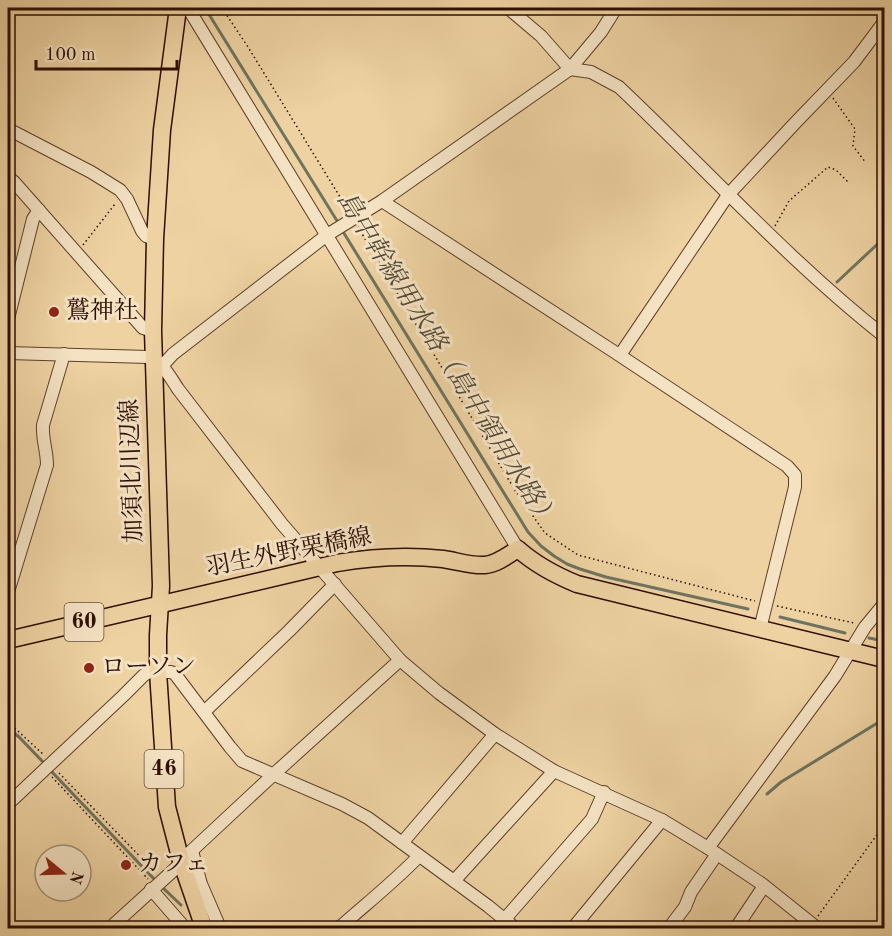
<svg xmlns="http://www.w3.org/2000/svg" width="892" height="936" font-family="'Old Standard TT','Noto Serif JP',serif">
	<style>
		.lines { fill: none; stroke-linecap: round; stroke-linejoin: round }
		.stream { stroke: #6f7460; stroke-width: 3 }
		.minor-casing { stroke: #5d3f28; stroke-width: 14 }
		.major-casing { stroke: #2d0e00; stroke-width: 19 }
		.path { stroke: #2d0e00; stroke-width: 1.5; stroke-dasharray: 1.5 3; stroke-linecap: butt }
		.minor { stroke: #f4e2c3; stroke-width: 12 }
		.major { stroke: #eed2a2; stroke-width: 16 }
		.poi-dot { fill: #8f2418; stroke: #f4e2c3; stroke-width: 2 }
		.labels { text-anchor: middle; dominant-baseline: central; stroke-width: 6; stroke-linejoin: round; paint-order: stroke }
		.shield { fill: #f4e2c3; stroke: #694e3a; stroke-width: 1.5 }
		.shield-label { font-size: 22px; font-weight: bold; fill: #2d0e00 }
		.poi-label { font-size: 24px; fill: #2d0e00; stroke: #f4e2c3; text-anchor: start }
		.street-label { font-size: 24px; fill: #2d0e00; stroke: #f4e2c3 }
		.water-label { font-size: 26px; font-style: italic; fill: #544a38; stroke: #f4e2c3 }
	</style>
	<rect width="100%" height="100%" fill="#eed2a2"/>
	<filter id="stains"><feTurbulence type="fractalNoise" baseFrequency=".00333" numOctaves="4"/><feColorMatrix values="0 0 0 0 .2 0 0 0 0 .09 0 0 0 0 .02 0 0 0 .5 -.17"/></filter>
	<radialGradient id="worn" r=".72"><stop offset=".6" stop-color="#630" stop-opacity="0"/><stop offset="1" stop-color="#630" stop-opacity=".3"/></radialGradient>
	<g class="lines">
		<g class="stream">
			<polyline points="205,8 339,224"/>
			<polyline points="342,230 528,532 541,546 554,556 567,564 580,569 606,577 748,609"/>
			<polyline points="837,282 884,238"/>
			<polyline points="780,617 845,633"/>
			<polyline points="869,638 884,641"/>
			<polyline points="8,728 19,737 44,763"/>
			<polyline points="52,772 155,880"/>
			<polyline points="767,794 781,782 884,719"/>
			<polyline points="161,886 181,905"/>
		</g>
		<g class="minor-casing">
			<g id="minor">
				<polyline points="188,8 518,549"/>
				<path d="M508 8 541 36 570 69 591 72 619 87C707 170 789 261 884 336"/>
				<polyline points="8,129 91,172 120,190 127,199 142,231 146,236 155,239"/>
				<polyline points="8,177 14,182 143,328 153,331"/>
				<polyline points="382,201 613,351 787,466 795,475 795,487 760,629"/>
				<polyline points="8,319 33,219 39,210"/>
				<path d="M8 353 148 357C162 361 170 377 178 389L282 524 400 660 439 693 495 734 554 771 662 820 708 848 762 884 817 928"/>
				<polyline points="620,355 728,195 796,122 854,62 884,22"/>
				<polyline points="162,366 173,354 327,235 382,201 570,69 601,32 616,8"/>
				<path d="M8 592 47 465C47 451 42 439 43 425L64 354"/>
				<polyline points="204,712 289,631 335,584"/>
				<polyline points="8,804 123,696 144,675 149,672 171,672 175,674 230,747 242,761 342,804 368,818 488,906 515,928"/>
				<polyline points="402,843 495,734"/>
				<polyline points="708,848 835,676 865,627 884,604"/>
				<polyline points="192,851 201,884 220,928"/>
				<polyline points="454,881 554,771"/>
				<polyline points="151,889 185,928"/>
				<polyline points="504,920 592,819 604,792"/>
				<polyline points="110,928 176,868 186,856 274,774 400,660"/>
				<path d="M339 928C366 904 394 882 419 856"/>
				<polyline points="573,928 662,820"/>
				<polyline points="669,928 685,907 691,892 717,854"/>
				<polyline points="736,928 764,886"/>
			</g>
		</g>
		<g class="major-casing">
			<g id="major">
				<polyline points="178,8 162,130 155,239 153,331 161,586 158,635 158,672 167,807 181,861 204,928"/>
				<path d="M8 640 337 563C372 557 408 555 443 559 457 561 471 566 485 565 497 564 508 555 518 549 536 565 555 575 577 584L884 659"/>
			</g>
		</g>
		<g class="path">
			<polyline points="222,8 248,47 348,210"/>
			<polyline points="833,98 855,129 853,146 866,163"/>
			<polyline points="775,226 789,201 828,167 836,170 848,182"/>
			<polyline points="358,227 516,492 545,533 578,555 755,601"/>
			<polyline points="83,245 115,204"/>
			<polyline points="777,606 854,623"/>
			<polyline points="877,627 884,631"/>
			<polyline points="8,722 44,755"/>
			<polyline points="59,773 156,873"/>
			<polyline points="52,777 148,879"/>
			<polyline points="818,916 884,825"/>
		</g>
		<use href="#minor" class="minor"/>
		<use href="#major" class="major"/>
	</g>
	<g class="poi-dot">
		<circle cx="54" cy="312" r="6"/>
		<circle cx="89" cy="668" r="6"/>
		<circle cx="126" cy="865" r="6"/>
	</g>
	<g class="labels">
		<g class="shield">
			<rect x="64.5" y="603" width="39" height="38" rx="4.5"/>
			<rect x="144.5" y="750" width="39" height="38" rx="4.5"/>
		</g>
		<g class="shield-label">
			<text x="84" y="622">60</text>
			<text x="164" y="769">46</text>
		</g>
		<g class="poi-label">
			<text x="66" y="312">鷲神社</text>
			<text x="101" y="668">ローソン</text>
			<text x="138" y="865">カフェ</text>
		</g>
		<g class="street-label">
			<text transform="translate(133 471) rotate(-92)">加須北川辺線</text>
			<text transform="translate(289 553) rotate(-11)">羽生外野栗橋線</text>
		</g>
		<g class="water-label">
			<text transform="translate(446 360) rotate(58)">島中幹線用水路（島中領用水路）</text>
		</g>
	</g>
	<rect width="892" height="936" fill="none" stroke="#eed2a2" stroke-width="30"/>
	<rect x="9" y="9" width="874" height="918" fill="none" stroke="#2d0e00" stroke-width="3"/>
	<rect x="15" y="15" width="862" height="906" fill="none" stroke="#2d0e00" stroke-width="1.5"/>
	<g transform="translate(63 873) rotate(109)"><circle r="28" fill="#f4e2c3" stroke="#a48d75" stroke-width="1.5"/>
	<path d="M0-4.5L10 22L0 15L-10 22Z" fill="#8f2418"/>
	<text y="-9" font-size="16" font-weight="bold" text-anchor="middle" fill="#2d0e00">N</text>
	</g>
	<path d="M36 60v9h141v-9" fill="none" stroke="#2d0e00" stroke-width="3"/>
	<text x="45" y="60" font-size="18" fill="#2d0e00" stroke="#f4e2c3" stroke-width="4.5" paint-order="stroke">100 m</text>
	<rect width="100%" height="100%" filter="url(#stains)"/>
	<rect width="100%" height="100%" fill="url(#worn)"/>
</svg>
